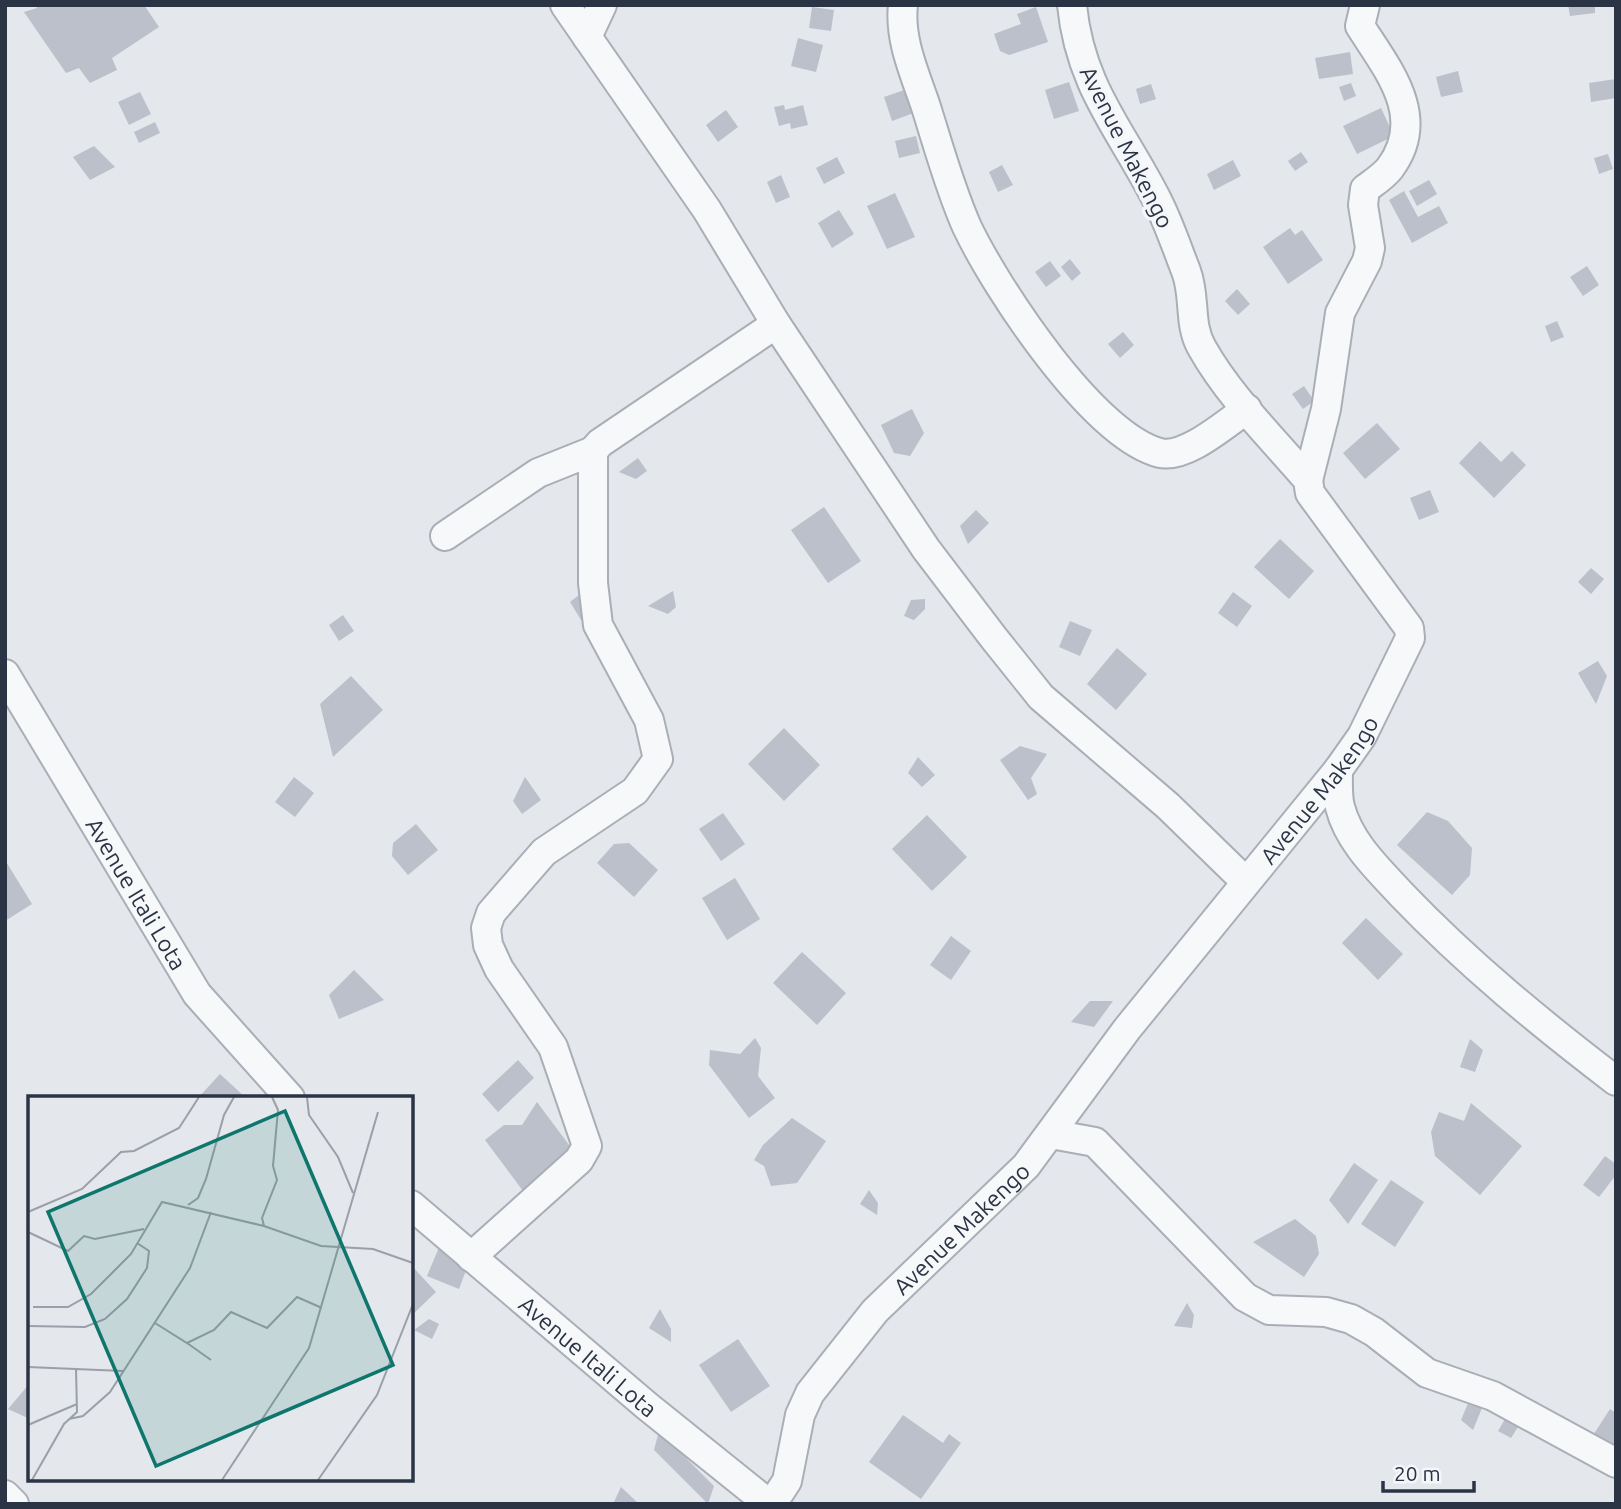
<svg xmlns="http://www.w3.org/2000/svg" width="1621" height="1509" font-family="Ubuntu,sans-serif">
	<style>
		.building { fill: #bbc0ca }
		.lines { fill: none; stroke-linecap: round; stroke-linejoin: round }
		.minor-casing { stroke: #a9aeb7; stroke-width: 32 }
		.minor { stroke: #f7f8fa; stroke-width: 28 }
		.labels { text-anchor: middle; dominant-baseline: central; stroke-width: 7; stroke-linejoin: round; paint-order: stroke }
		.street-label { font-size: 23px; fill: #2b3445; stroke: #f4f6f9 }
		.inset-road { fill: none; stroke: #9a9fa9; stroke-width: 2 }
		.view { fill: #0f766e; fill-opacity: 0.15; stroke: #0f766e; stroke-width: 3.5 }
		.inset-edge { fill: none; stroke: #2b3445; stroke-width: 3.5 }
	</style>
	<rect width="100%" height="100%" fill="#e4e7ec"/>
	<g class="building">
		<polygon points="36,5 144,5 159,27 112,58 117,70 90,83 79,68 66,73 24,12 37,8"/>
		<polygon points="1568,5 1595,5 1595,13 1570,16"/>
		<polygon points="812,7 834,10 831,31 809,28"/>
		<polygon points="1036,7 1048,42 1009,55 1000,51 994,34 1021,24 1017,14"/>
		<polygon points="798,38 823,45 816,72 791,66"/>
		<polygon points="1350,52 1353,74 1319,79 1315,58"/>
		<polygon points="1458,71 1463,92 1441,97 1436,77"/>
		<polygon points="1616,79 1616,98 1591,102 1589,83"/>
		<polygon points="1069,82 1079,111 1054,119 1045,90"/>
		<polygon points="1351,83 1356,96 1344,101 1339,87"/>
		<polygon points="1151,84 1156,99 1140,104 1136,89"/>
		<polygon points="910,88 919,111 892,121 884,97"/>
		<polygon points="140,92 151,114 129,125 118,102"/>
		<polygon points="784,105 785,110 803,105 808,125 791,129 790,123 779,126 774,107"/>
		<polygon points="1381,108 1394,136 1357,154 1343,126"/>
		<polygon points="726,110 738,127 718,142 706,125"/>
		<polygon points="155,122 160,133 139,143 134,132"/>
		<polygon points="916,136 920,153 899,158 895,141"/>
		<polygon points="94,146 115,167 90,180 73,157"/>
		<polygon points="1301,152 1308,162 1295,171 1288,161"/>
		<polygon points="1608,154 1613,169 1599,174 1594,158"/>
		<polygon points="837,157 845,173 824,184 816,168"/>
		<polygon points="1233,160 1241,176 1214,190 1207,174"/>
		<polygon points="1002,165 1013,185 998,192 989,172"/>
		<polygon points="781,175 790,197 776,203 767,182"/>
		<polygon points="1429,180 1437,194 1417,206 1409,191"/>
		<polygon points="1404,191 1418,217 1439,206 1448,223 1412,243 1389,200"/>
		<polygon points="895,193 915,237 887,249 867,206"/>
		<polygon points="839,210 854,234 832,248 818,223"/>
		<polygon points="1290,228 1295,235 1302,230 1323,260 1288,284 1263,247"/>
		<polygon points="1070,259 1081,273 1072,281 1061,267"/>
		<polygon points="1050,261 1061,276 1046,287 1035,272"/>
		<polygon points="1587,266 1599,285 1583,296 1570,277"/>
		<polygon points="1237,289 1250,304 1238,315 1225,301"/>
		<polygon points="1557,321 1564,337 1551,342 1545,326"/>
		<polygon points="1123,332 1134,345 1120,358 1108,344"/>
		<polygon points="1304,386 1314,401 1303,409 1292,394"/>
		<polygon points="912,409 924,433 910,456 894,453 881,425"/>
		<polygon points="1377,423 1400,449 1365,479 1343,453"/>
		<polygon points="1480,441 1501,462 1512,451 1526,465 1494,498 1459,463"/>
		<polygon points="638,458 647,471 636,479 619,472"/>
		<polygon points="1430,490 1439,512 1419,520 1410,498"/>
		<polygon points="824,507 861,561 828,583 791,530"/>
		<polygon points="976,510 989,523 968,544 960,526"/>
		<polygon points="1280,539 1314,571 1289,599 1254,567"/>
		<polygon points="1591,568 1604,579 1591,594 1578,582"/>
		<polygon points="673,591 676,607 668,614 648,606"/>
		<polygon points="1233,592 1252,606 1237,627 1218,613"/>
		<polygon points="579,595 598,625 581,620 570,602"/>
		<polygon points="925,599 925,609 914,620 904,616 911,600"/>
		<polygon points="343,615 354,631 339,641 329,625"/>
		<polygon points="1070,621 1092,630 1080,656 1059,647"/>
		<polygon points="1117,648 1147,674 1116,710 1087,684"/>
		<polygon points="1598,661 1607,676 1596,704 1578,673"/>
		<polygon points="351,676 383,710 333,757 320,704"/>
		<polygon points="784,728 820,765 784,801 748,764"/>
		<polygon points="1020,746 1047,754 1031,778 1037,794 1028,800 1000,760"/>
		<polygon points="918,757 935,775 922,787 908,773"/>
		<polygon points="294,777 314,793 295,817 275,802"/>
		<polygon points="525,777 541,800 522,814 513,801"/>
		<polygon points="1427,812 1448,821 1472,848 1470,875 1452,895 1397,845"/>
		<polygon points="723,813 745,844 721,861 699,829"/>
		<polygon points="927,815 967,857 932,891 892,849"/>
		<polygon points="416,824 438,850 408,875 392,856 393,843"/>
		<polygon points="629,843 658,870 634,897 597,863 614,844"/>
		<polygon points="5,860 32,904 5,921"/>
		<polygon points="735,878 760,919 727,940 702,898"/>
		<polygon points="1366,918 1403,954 1378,980 1342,943"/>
		<polygon points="951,936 971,951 951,980 930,965"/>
		<polygon points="802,952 846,993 817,1025 773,983"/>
		<polygon points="354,970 384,1000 339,1019 329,995"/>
		<polygon points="1090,1001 1113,1001 1094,1027 1071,1022"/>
		<polygon points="755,1038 761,1048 758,1076 775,1098 749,1118 709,1065 710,1050 740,1054"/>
		<polygon points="1470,1039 1483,1050 1475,1072 1460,1067"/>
		<polygon points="518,1060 534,1078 498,1112 482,1094"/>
		<polygon points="220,1074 246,1098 198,1098"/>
		<polygon points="537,1102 578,1157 526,1195 485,1140 504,1125 522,1125"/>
		<polygon points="1471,1103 1522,1146 1480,1195 1435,1156 1431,1132 1439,1112 1464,1121"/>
		<polygon points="792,1118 826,1141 797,1183 771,1186 764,1166 754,1160 763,1145"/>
		<polygon points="1605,1156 1616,1164 1616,1175 1599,1197 1583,1185"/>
		<polygon points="1354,1163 1378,1180 1348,1224 1329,1200"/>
		<polygon points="1391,1180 1424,1202 1395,1247 1361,1224"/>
		<polygon points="869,1190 878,1203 877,1215 860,1204"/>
		<polygon points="1295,1219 1316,1236 1319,1254 1304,1277 1253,1242"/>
		<polygon points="440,1245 471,1257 459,1289 427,1276"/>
		<polygon points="411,1265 436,1292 411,1316"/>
		<polygon points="1187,1303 1194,1315 1192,1328 1174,1326"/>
		<polygon points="660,1309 671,1329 671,1342 649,1328"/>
		<polygon points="429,1319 439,1324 432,1339 414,1330"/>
		<polygon points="738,1339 770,1386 731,1412 699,1365"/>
		<polygon points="30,1383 30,1419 8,1409"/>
		<polygon points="1469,1401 1482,1408 1473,1430 1461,1420"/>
		<polygon points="1610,1409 1616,1413 1616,1449 1588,1443"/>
		<polygon points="903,1415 943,1443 949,1434 961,1443 921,1499 869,1462"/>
		<polygon points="1505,1419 1518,1427 1511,1438 1498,1431"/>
		<polygon points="659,1431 714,1486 708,1504 654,1450"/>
		<polygon points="621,1487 639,1504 613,1504"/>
	</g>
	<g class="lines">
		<g class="minor-casing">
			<g id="minor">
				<polyline points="565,5 707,210 776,324 926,549 993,637 1041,697 1168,806 1245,881"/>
				<path d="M903 5C899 40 915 74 926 107 939 148 950 189 967 227 996 288 1093 436 1160 453 1186 459 1226 423 1247 409"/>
				<polyline points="587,37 602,5"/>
				<path d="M1308 480 1326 409 1340 313 1367 261 1370 248 1363 205 1365 189C1373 183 1384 176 1390 168 1428 117 1388 70 1360 26L1365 5"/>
				<polyline points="445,536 538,473 593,451"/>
				<path id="s1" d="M5 674 197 994 290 1098"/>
				<path d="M1338 770C1338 781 1337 796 1340 807 1349 842 1378 869 1401 894 1467 963 1540 1023 1616 1081"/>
				<polyline points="1051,1134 1095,1142 1245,1297 1269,1310 1326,1312 1351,1319 1374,1332 1427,1373 1493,1396 1616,1463"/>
				<path id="s2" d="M411 1205 647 1406 769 1504"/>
				<polyline points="471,1257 579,1160 587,1146 553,1047 499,969 488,945 486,928 491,913 544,852 635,791 658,759 649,720 598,625 593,583 593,451 600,443 776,324"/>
				<polyline points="5,1495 14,1504"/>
				<path id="s3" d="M772 1504 787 1481 800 1415 810 1393 875 1311 1026 1166 1127 1029 1338 770 1362 736 1410 638 1409 628 1310 493 1308 480C1272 438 1229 396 1202 348 1188 324 1196 297 1186 271 1177 248 1169 224 1158 202 1123 132 1080 88 1072 5"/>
			</g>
		</g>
		<use href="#minor" class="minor"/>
	</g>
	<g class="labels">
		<g class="street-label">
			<text transform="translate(1127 147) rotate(63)">Avenue Makengo</text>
			<text stroke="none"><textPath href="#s3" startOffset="910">Avenue Makengo</textPath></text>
			<text stroke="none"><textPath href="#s1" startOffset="256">Avenue Itali Lota</textPath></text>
			<text stroke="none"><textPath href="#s3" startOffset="343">Avenue Makengo</textPath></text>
			<text stroke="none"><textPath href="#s2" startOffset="233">Avenue Itali Lota</textPath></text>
		</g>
	</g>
	<g transform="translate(28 1096)">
		<rect width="385" height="385" fill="#e4e7ec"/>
		<path class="inset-road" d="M279 1 281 19 310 61 325 97M160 109 170 102 178 83 196 19 206 1M0 116 54 93 93 56 106 55 151 32 171 1M236 130 234 122 249 84 245 70 250 14 244 1M0 136 40 155 56 140 67 143 116 133M5 211H40L63 198 103 158 134 106 236 130 293 150 345 153 385 167M127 227 159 247 186 234 203 216 239 232 269 201 294 212M0 230 57 231 77 223 99 203 119 172 121 155 109 147M159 247 183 264M0 271 95 275M41 323 55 320 82 296 162 172 183 116M0 329 49 308M4 384 36 328 49 316 48 273M194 384 281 252 350 16M290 384 349 299 385 208"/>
		<path class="view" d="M257 15 365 269 128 370 20 116Z"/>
		<rect width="385" height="385" class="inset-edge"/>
	</g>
	<rect width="1621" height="1509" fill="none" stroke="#2b3445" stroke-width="14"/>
	<path d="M1383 1481v10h91v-10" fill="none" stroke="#2b3445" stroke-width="3.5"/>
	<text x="1394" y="1481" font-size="21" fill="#2b3445" stroke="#f4f6f9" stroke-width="5" paint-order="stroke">20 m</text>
</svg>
